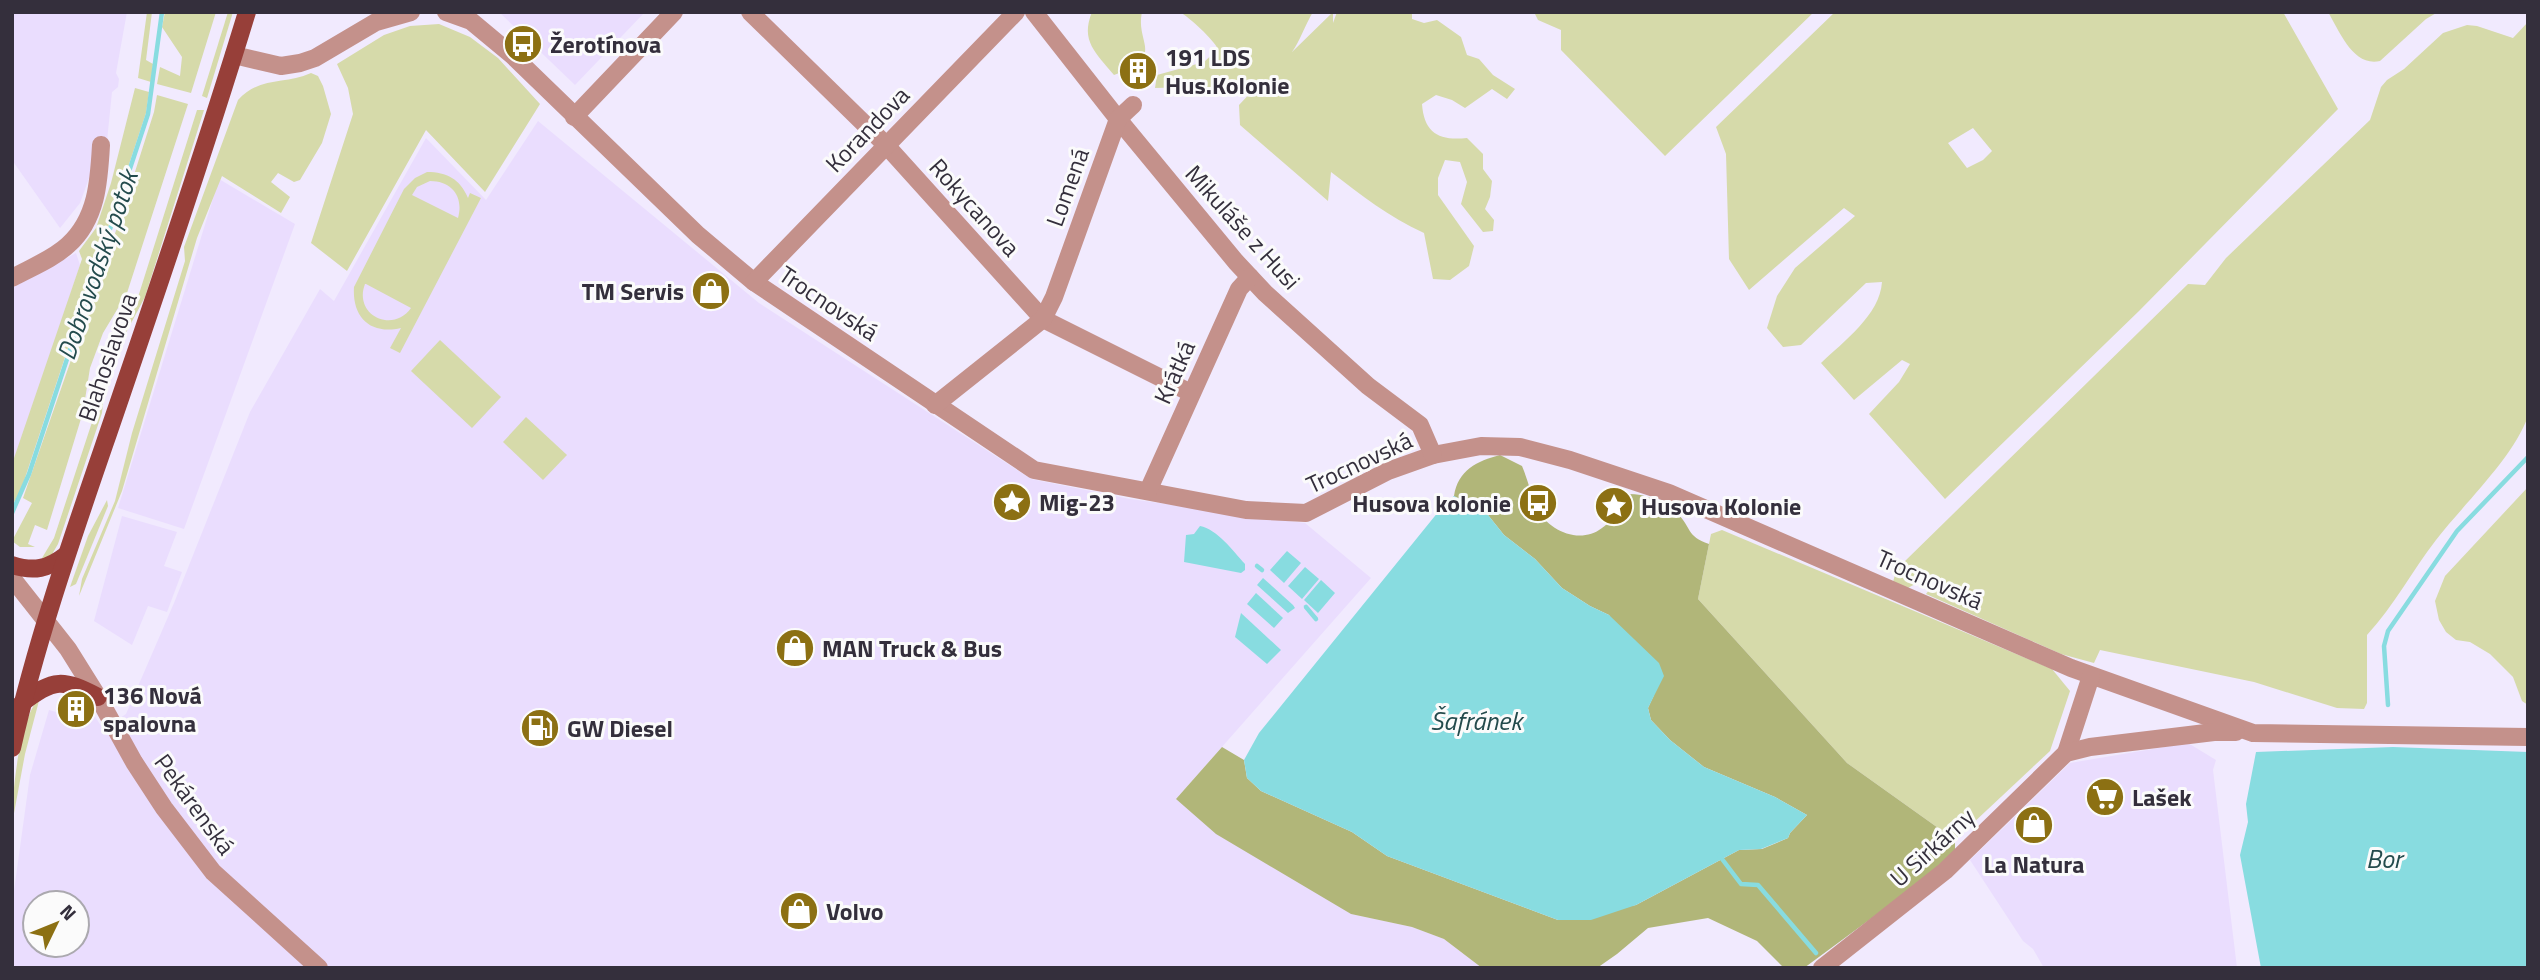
<svg xmlns="http://www.w3.org/2000/svg" width="2540" height="980" font-family="'Titillium Web',sans-serif">
	<style>
		.built { fill: #eaddfe; fill-rule: evenodd }
		.green { fill: #d6daaa; fill-rule: evenodd }
		.forest { fill: #b1b679 }
		.water { fill: #88dce0 }
		.lines { fill: none; stroke-linecap: round; stroke-linejoin: round }
		.stream { stroke: #88dce0; stroke-width: 4.5 }
		.minor { stroke: #c4918b; stroke-width: 18 }
		.major { stroke: #973f39; stroke-width: 18 }
		.labels { text-anchor: middle; dominant-baseline: central; stroke-width: 6; stroke-linejoin: round; paint-order: stroke }
		.poi-label { font-size: 24px; font-weight: bold; fill: #342f3c; stroke: #fbfbfb; text-anchor: start }
		.street-label { font-size: 24px; fill: #342f3c; stroke: #fbfbfb }
		.water-label { font-size: 26px; font-style: italic; fill: #244b4d; stroke: #fbfbfb }
	</style>
	<rect width="100%" height="100%" fill="#f1eafe"/>
	<g class="built">
		<polygon points="12,12 127,12 116,73 119,79 118,87 112,92 107,141 101,145 80,203 60,228 12,160"/>
		<polygon points="499,12 645,12 575,85"/>
		<path d="M538 121 759 303 1031 479 1130 499 1305 523 1371 578 1176 799 1351 914 1412 927 1444 939 1482 968H12L13 898 30 775 49 710 74 717 89 707 103 729 126 714 174 603 250 412 320 289 334 301 426 138 486 200ZM35 903H77V945H35Z"/>
		<polygon points="219,179 295,224 184,529 118,508"/>
		<polygon points="76,253 80,265 12,472 12,288"/>
		<polygon points="122,516 177,532 164,566 182,572 167,612 148,606 132,645 94,621"/>
		<polygon points="2188,743 2216,760 2213,770 2237,968 2044,968 2033,949 2023,941 1970,860 2070,763"/>
	</g>
	<g class="green">
		<polygon points="147,12 152,12 146,60 153,64 151,82 138,78"/>
		<polygon points="165,12 216,12 191,93 157,84 160,67 180,76 182,57 162,27"/>
		<polygon points="228,12 233,12 207,98 202,96"/>
		<path d="M1092 12H1142C1135 44 1167 56 1114 75 1096 53 1080 41 1092 12Z"/>
		<path d="M1180 12H1313C1305 25 1300 41 1292 52L1333 12V23L1337 12H1412V19L1424 23 1437 20 1461 37 1467 55 1479 59 1493 75 1515 89 1507 99 1492 89 1465 108 1452 100 1436 95 1422 104C1424 133 1439 141 1467 138L1483 154V169L1492 181 1490 197 1485 209 1494 220 1493 231 1483 232 1461 204 1467 182 1460 162 1445 160 1438 178V195L1474 246 1469 266 1450 280 1433 279 1424 233C1389 217 1361 195 1331 172L1328 201 1240 125 1239 105 1255 88 1252 90 1225 92 1192 87 1155 88 1157 75 1204 62 1218 49C1214 40 1189 17 1180 12Z"/>
		<polygon points="1534,12 1814,12 1665,156 1561,50 1561,30 1538,20"/>
		<path d="M1835 12H2283L2338 109 2140 310 1945 499 1869 414 1899 382 1910 364 1902 360 1854 400 1821 363C1843 342 1880 315 1882 282L1866 283 1801 345 1783 347 1767 328 1777 296 1795 268 1855 216 1844 208 1749 290 1729 259 1726 154 1716 127ZM1973 128 1992 151 1983 160 1967 168 1948 143Z"/>
		<path d="M2328 12H2438L2426 19 2380 61C2353 67 2340 32 2328 12Z"/>
		<path d="M2528 22V416C2514 457 2463 505 2436 540 2412 571 2394 606 2367 635V703L2364 709 2337 708 2254 682 2100 650 2094 663 2061 654 1926 594 1938 578 1933 574 1908 588 1893 582 1896 571 1903 563 2188 284 2205 285 2226 258 2370 120 2381 87 2387 80 2404 69 2443 33 2467 25 2477 26 2513 38Z"/>
		<polygon points="439,24 470,37 498,58 540,104 485,192 426,130 347,271 311,243 353,114 348,88 337,64 384,35 410,26"/>
		<path d="M311 73 318 76 323 86 331 114 322 143 300 180 294 182 278 173 271 182 290 197 281 213 222 176 197 238 122 491 79 596 82 579 115 501 132 433 185 261 184 247 238 100C260 76 284 85 311 73Z"/>
		<polygon points="135,88 149,92 146,113 21,490 12,506 12,464 82,259 79,251 96,228 111,183"/>
		<polygon points="157,95 188,104 127,293 103,333 90,368 83,412 47,530 35,525 28,544 35,547 20,547 12,541 32,503 23,498 119,222 154,112"/>
		<polygon points="197,110 204,110 145,297 121,342 117,341 117,336 139,294"/>
		<path d="M427 172C447 172 460 179 468 198L470 193 481 198 400 353 390 348 401 328C370 335 352 317 354 287L404 189 415 178ZM430 181C452 181 464 197 458 218L412 195 417 187ZM365 284H366L411 308C393 334 353 315 365 284Z"/>
		<polygon points="440,340 501,397 472,428 411,371"/>
		<polygon points="105,383 102,413 58,544 51,556 43,561 42,558 54,538 95,413 98,387"/>
		<polygon points="526,417 567,455 543,480 503,442"/>
		<polygon points="2528,487 2528,705 2522,701 2513,677 2490,654 2470,642 2456,640 2446,632 2439,620 2435,601 2445,576"/>
		<polygon points="107,500 108,506 76,584 70,587 88,536"/>
		<polygon points="1722,530 2052,669 2070,691 2050,751 1955,840 1847,763 1698,599 1711,534"/>
		<path d="M40 697 25 754 12 824C12 794 19 718 40 697Z"/>
	</g>
	<path class="forest" d="M1500 455 1522 466C1528 480 1531 495 1537 508 1548 531 1580 545 1602 528 1614 520 1621 506 1629 494 1645 494 1666 501 1677 513 1692 528 1686 536 1709 544L1698 599 1847 763 1955 840V851L1922 881 1804 968H1784L1757 941 1708 918 1648 928 1617 954 1597 968H1482L1444 939 1412 927 1351 914 1216 834 1176 799 1222 747 1244 760 1247 778 1261 791 1352 832 1387 856 1558 920 1636 905 1739 850 1762 849 1788 838 1790 833 1807 815 1775 797 1704 767 1670 740 1651 720 1648 708 1654 695 1609 615 1590 606 1562 588 1535 559 1504 535 1488 515 1454 496C1458 470 1477 461 1500 455Z"/>
	<g class="water">
		<polygon points="1454,496 1488,515 1504,535 1535,559 1562,588 1590,606 1609,615 1659,663 1664,676 1648,708 1651,720 1670,740 1704,767 1775,797 1807,815 1790,833 1788,838 1761,849 1739,850 1636,905 1591,920 1558,920 1387,856 1352,832 1261,791 1247,778 1244,760 1259,733 1443,506"/>
		<path d="M1200 526C1217 529 1233 551 1245 564V570L1241 573 1184 562 1186 535 1194 534Z"/>
		<polygon points="1287,551 1301,563 1284,583 1270,570"/>
		<polygon points="1305,567 1319,579 1302,599 1288,586"/>
		<polygon points="1263,578 1293,605 1295,608 1288,613 1257,585"/>
		<polygon points="1321,580 1335,593 1318,613 1304,600"/>
		<polygon points="1256,593 1283,618 1274,628 1247,604"/>
		<polygon points="1241,613 1281,650 1267,664 1235,637"/>
		<polygon points="2393,747 2528,752 2528,968 2261,968 2240,855 2248,822 2246,804 2256,752"/>
	</g>
	<g class="lines">
		<g class="stream">
			<polyline points="12,513 29,474 148,114 162,12"/>
			<polyline points="1257,566 1262,570"/>
			<polyline points="1306,607 1316,619"/>
			<polyline points="2388,705 2384,646 2388,631 2457,531 2528,457"/>
			<polyline points="1719,855 1741,884 1758,885 1816,953"/>
		</g>
		<g class="minor">
			<polyline points="446,12 471,21 512,55 698,235 754,282 1034,470 1246,510 1306,513 1388,471 1433,455 1481,446 1520,447 1570,460 1669,493 2071,668 2253,733 2528,737"/>
			<polyline points="750,12 885,144 1043,319 1191,393"/>
			<polyline points="1034,12 1118,119 1236,262 1265,293 1368,386 1420,425 1433,455"/>
			<polyline points="234,55 281,66 300,63 315,58 376,22 411,12"/>
			<polyline points="574,117 674,12"/>
			<path d="M12 278C30 268 53 259 68 245 97 219 99 181 101 145"/>
			<polyline points="754,282 1016,12"/>
			<polyline points="935,405 1043,319 1054,297 1118,119 1133,105"/>
			<polyline points="1148,491 1239,289 1250,277"/>
			<polyline points="12,578 68,649 98,697 134,762 164,808 213,872 319,968"/>
			<polyline points="2066,753 2091,676"/>
			<polyline points="1822,968 1945,871 2066,753 2090,747 2214,732 2236,732"/>
		</g>
		<g class="major">
			<path d="M12 565C34 572 48 569 66 555"/>
			<path d="M22 703C54 678 63 679 98 697"/>
			<path d="M12 748C40 624 84 505 125 384 167 261 209 137 247 12"/>
		</g>
	</g>
	<defs>
		<g id="bus-disc" transform="scale(2.0125)"><circle r="9.5" fill="#8c7013" stroke="#fbfbfb"/><path d="M-5-6H5V4H4V6H2V4H-2V6H-4V4H-5ZM-3.5-4V0h7V-4ZM-3.5 1.2v1.5H-2V1.2ZM2 1.2v1.5H3.5V1.2Z" fill="#fff"/></g>
		<g id="building-disc" transform="scale(2.0125)"><circle r="9.5" fill="#8c7013" stroke="#fbfbfb"/><path d="M-4-6H4V6H1V3H-1V6H-4ZM-2.5-4.3h1.7v1.8h-1.7ZM.8-4.3h1.7v1.8H.8ZM-2.5-1h1.7V.8h-1.7ZM.8-1h1.7V.8H.8Z" fill="#fff"/></g>
		<g id="shop-disc" transform="scale(2.0125)"><circle r="9.5" fill="#8c7013" stroke="#fbfbfb"/><path d="M-5-2.5h2.3a2.7 3.5 0 0 1 5.4 0H5L5.5 6h-11ZM-1.5-2.5h3a1.5 2.3 0 0 0-3 0Z" fill="#fff"/></g>
		<g id="sight-disc" transform="scale(2.0125)"><circle r="9.5" fill="#8c7013" stroke="#fbfbfb"/><path d="M0-6L1.8-2.2L6-1.7L2.9 1.2L3.7 5.4L0 3.3L-3.7 5.4L-2.9 1.2L-6-1.7L-1.8-2.2Z" fill="#fff"/></g>
		<g id="fuel-disc" transform="scale(2.0125)"><circle r="9.5" fill="#8c7013" stroke="#fbfbfb"/><path d="M-5.5-6h7V0h2V4h1.3V-2.5L3-4.5l.8-.8L6-3V5H2.5V1h-1V6h-7ZM-4.2-4.7v3.2H.2V-4.7Z" fill="#fff"/></g>
		<g id="supermarket-disc" transform="scale(2.0125)"><circle r="9.5" fill="#8c7013" stroke="#fbfbfb"/><path d="M-6-5.5h2.5l.6 2H6L4.5 2H-2.5L-4.4-4H-6ZM-1.5 3.2a1.3 1.3 0 1 0 .1 0ZM3 3.2a1.3 1.3 0 1 0 .1 0Z" fill="#fff"/></g>
	</defs>
	<g fill-rule="evenodd">
		<use href="#bus-disc" x="523" y="44"/>
		<use href="#building-disc" x="1138" y="71"/>
		<use href="#shop-disc" x="711" y="291"/>
		<use href="#sight-disc" x="1012" y="502"/>
		<use href="#bus-disc" x="1538" y="503"/>
		<use href="#sight-disc" x="1614" y="506"/>
		<use href="#shop-disc" x="795" y="648"/>
		<use href="#building-disc" x="76" y="709"/>
		<use href="#fuel-disc" x="540" y="728"/>
		<use href="#supermarket-disc" x="2105" y="797"/>
		<use href="#shop-disc" x="2034" y="825"/>
		<use href="#shop-disc" x="799" y="911"/>
	</g>
	<g class="labels">
		<g class="poi-label">
			<text x="550" y="44">Žerotínova</text>
			<text x="1165" y="57">191 LDS<tspan x="1165" dy="28">Hus.Kolonie</tspan></text>
			<text x="684" y="291" text-anchor="end">TM Servis</text>
			<text x="1039" y="502">Mig-23</text>
			<text x="1511" y="503" text-anchor="end">Husova kolonie</text>
			<text x="1641" y="506">Husova Kolonie</text>
			<text x="822" y="648">MAN Truck &amp; Bus</text>
			<text x="103" y="695">136 Nová<tspan x="103" dy="28">spalovna</tspan></text>
			<text x="567" y="728">GW Diesel</text>
			<text x="2132" y="797">Lašek</text>
			<text x="2034" y="864" text-anchor="middle">La Natura</text>
			<text x="826" y="911">Volvo</text>
		</g>
		<g class="street-label">
			<text transform="translate(867 129) rotate(-46)">Korandova</text>
			<text transform="translate(1067 187) rotate(-70)">Lomená</text>
			<text transform="translate(975 207) rotate(48)">Rokycanova</text>
			<text transform="translate(1243 227) rotate(48)">Mikuláše z Husi</text>
			<text transform="translate(829 303) rotate(34)">Trocnovská</text>
			<text transform="translate(107 357) rotate(-71)">Blahoslavova</text>
			<text transform="translate(1174 372) rotate(-66)">Krátká</text>
			<text transform="translate(1359 462) rotate(-25)">Trocnovská</text>
			<text transform="translate(1930 579) rotate(24)">Trocnovská</text>
			<text transform="translate(195 804) rotate(54)">Pekárenská</text>
			<text transform="translate(1932 847) rotate(-42)">U Sirkárny</text>
		</g>
		<g class="water-label">
			<text transform="translate(97 265) rotate(-71)">Dobrovodský potok</text>
			<text x="1476" y="720">Šafránek</text>
			<text x="2384" y="858">Bor</text>
		</g>
	</g>
	<rect width="2540" height="980" fill="none" stroke="#342f3c" stroke-width="28"/>
	<g transform="translate(56 924) rotate(47)"><circle r="33" fill="#fbfbfb" stroke="#aba9af" stroke-width="2"/>
	<path d="M0-5L12 26L0 18L-12 26Z" fill="#8c7013"/>
	<text y="-10" font-size="19" font-weight="bold" text-anchor="middle" fill="#342f3c">N</text>
	</g>
</svg>
